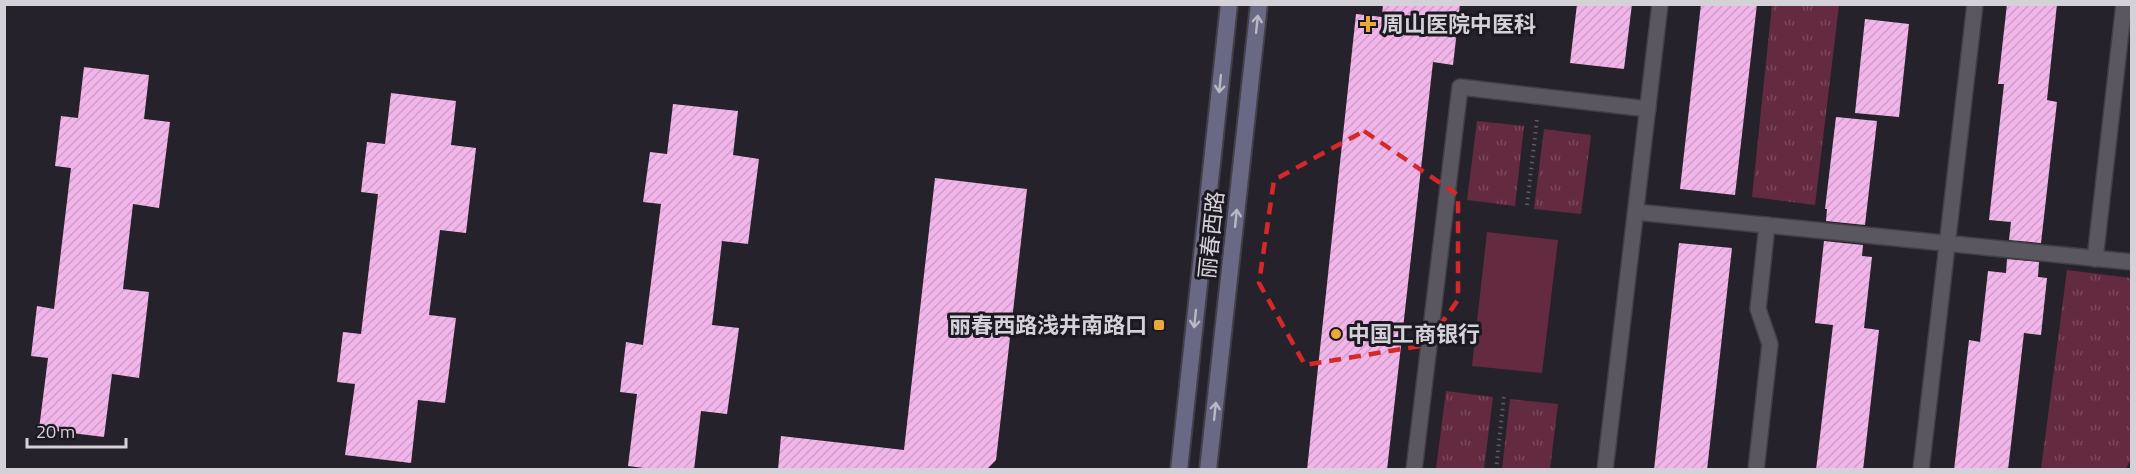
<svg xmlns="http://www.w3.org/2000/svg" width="2136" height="474" font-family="'Titillium Web','Noto Sans SC',sans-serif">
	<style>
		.grass { fill: url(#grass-tufts) }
		.pitch { fill: #632a40 }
		.building { fill: url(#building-hatch) }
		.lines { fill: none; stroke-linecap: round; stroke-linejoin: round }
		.service-casing { stroke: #423f47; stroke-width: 18 }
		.secondary-casing { stroke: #423f47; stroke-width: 20 }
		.path { stroke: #5d5a62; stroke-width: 4; stroke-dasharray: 1.5 4.5; stroke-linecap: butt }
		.service { stroke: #5b5761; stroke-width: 15 }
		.secondary { stroke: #696985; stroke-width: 16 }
		.oneway { stroke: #b9b8c3 }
		.marked { fill: none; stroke: #d62828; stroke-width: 4.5; stroke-dasharray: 12 8; stroke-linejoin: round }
		.poi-dot { fill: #eaaa38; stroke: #1d1922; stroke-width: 2 }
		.labels { text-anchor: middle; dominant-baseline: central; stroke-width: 6; stroke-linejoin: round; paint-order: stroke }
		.poi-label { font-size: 22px; font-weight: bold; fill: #d4d2d8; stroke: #1d1922; text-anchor: start }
		.street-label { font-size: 22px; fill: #d4d2d8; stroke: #1d1922 }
	</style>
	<defs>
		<pattern id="grass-tufts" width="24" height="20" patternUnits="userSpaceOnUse" patternTransform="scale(1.5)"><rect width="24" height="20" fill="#632a40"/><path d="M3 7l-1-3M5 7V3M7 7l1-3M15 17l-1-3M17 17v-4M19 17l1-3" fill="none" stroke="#78485b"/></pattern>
		<pattern id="building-hatch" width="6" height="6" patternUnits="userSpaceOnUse" patternTransform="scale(1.5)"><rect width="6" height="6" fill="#f2b5ea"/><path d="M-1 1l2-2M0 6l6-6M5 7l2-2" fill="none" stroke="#ce9dc8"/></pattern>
	</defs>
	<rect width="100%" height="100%" fill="#26222b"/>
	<g class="grass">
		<polygon points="1772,5 1839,5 1815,205 1752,197"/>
		<polygon points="1477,121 1524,126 1515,206 1467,200"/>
		<polygon points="1544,129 1591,135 1581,214 1534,209"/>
		<polygon points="2067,270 2131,278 2132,457 2126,469 2041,469"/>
		<polygon points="1446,391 1493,397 1484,469 1436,469"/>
		<polygon points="1510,399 1558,404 1550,469 1502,469"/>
	</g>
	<polygon class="pitch" points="1487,232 1558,240 1542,373 1472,366"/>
	<g class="building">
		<polygon points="1383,4 1460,4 1453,65 1433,62 1387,470 1307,470 1356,14 1382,17"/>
		<polygon points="1577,4 1632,4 1624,69 1570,63"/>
		<polygon points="1701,4 1757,4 1735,195 1680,189"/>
		<polygon points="2007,4 2057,4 2047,100 2057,102 2041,243 2009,240 2011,222 1989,220 2004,84 1998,84"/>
		<polygon points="1865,19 1909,24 1899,117 1855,113"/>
		<polygon points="84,67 149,75 144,119 170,122 159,208 133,204 123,289 149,292 139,378 112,374 104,437 39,429 48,358 31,356 37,306 54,309 71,168 55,166 61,116 78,118"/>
		<polygon points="391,93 456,101 451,145 476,148 466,233 440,230 429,315 456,318 445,403 418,400 411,463 345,455 355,384 337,382 343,332 361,334 378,194 361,192 367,142 385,144"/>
		<polygon points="673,104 738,111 733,155 759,159 748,244 722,241 712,325 739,328 727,414 701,411 694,470 660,470 628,466 637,394 620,392 626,342 643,345 661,204 643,202 650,152 667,154"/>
		<polygon points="1836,117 1877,121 1865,225 1826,221 1827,209 1825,209"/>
		<polygon points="935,178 1027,189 996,460 986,470 778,470 781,436 904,450"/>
		<polygon points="1824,241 1863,245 1862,256 1872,257 1864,328 1879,330 1863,470 1816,470 1833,325 1815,323"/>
		<polygon points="1679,243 1732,248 1707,470 1654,470"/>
		<polygon points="2007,259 2039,262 2038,277 2047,278 2041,335 2024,333 2008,470 1954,470 1969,340 1980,342 1988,271 2006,273"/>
	</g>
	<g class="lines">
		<g class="service-casing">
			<g id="service">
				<polyline points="1636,212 2132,262"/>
				<polyline points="2095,259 2124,4"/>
				<polyline points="1414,470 1460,87 1648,109"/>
				<polyline points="1605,470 1660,4"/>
				<polyline points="1756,470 1770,344 1758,309 1767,225"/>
				<polyline points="1921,470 1975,4"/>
			</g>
		</g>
		<g class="secondary-casing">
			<g id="secondary">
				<polyline points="1179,470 1229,4"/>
				<polyline points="1208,470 1259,4"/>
			</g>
		</g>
		<g class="path">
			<polyline points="1527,205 1537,119"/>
			<polyline points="1496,470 1504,396"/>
		</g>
		<use href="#service" class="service"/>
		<use href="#secondary" class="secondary"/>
	</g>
	<defs><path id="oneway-shaft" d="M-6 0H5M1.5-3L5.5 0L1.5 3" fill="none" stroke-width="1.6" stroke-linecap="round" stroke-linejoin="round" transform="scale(1.5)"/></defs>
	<g class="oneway">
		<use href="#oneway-shaft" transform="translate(1257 24) rotate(-84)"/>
		<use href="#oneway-shaft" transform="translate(1220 84) rotate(96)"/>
		<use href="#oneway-shaft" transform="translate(1236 218) rotate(-84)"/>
		<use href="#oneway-shaft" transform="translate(1195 319) rotate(96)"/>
		<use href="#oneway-shaft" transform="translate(1215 411) rotate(-84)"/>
	</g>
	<path class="marked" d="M1364 131 1458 195V300L1426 345 1305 365 1259 283 1274 180Z"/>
	<g class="poi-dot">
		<path d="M1365 15h6v6h6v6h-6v6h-6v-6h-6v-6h6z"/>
		<rect x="1153" y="319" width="12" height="12" rx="3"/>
		<circle cx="1336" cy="334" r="6"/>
	</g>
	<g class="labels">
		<g class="poi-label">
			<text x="1382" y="24">周山医院中医科</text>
			<text x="1147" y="325" text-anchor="end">丽春西路浅井南路口</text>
			<text x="1348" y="334">中国工商银行</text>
		</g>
		<g class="street-label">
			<text transform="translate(1211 235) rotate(-84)">丽春西路</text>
		</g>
	</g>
	<rect width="2136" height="474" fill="none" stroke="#d4d2d8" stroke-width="12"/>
	<path d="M27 438v9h99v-9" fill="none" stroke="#d4d2d8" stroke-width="3"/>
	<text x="36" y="438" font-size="18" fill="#d4d2d8" stroke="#1d1922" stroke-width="4.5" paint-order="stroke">20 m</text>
</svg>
